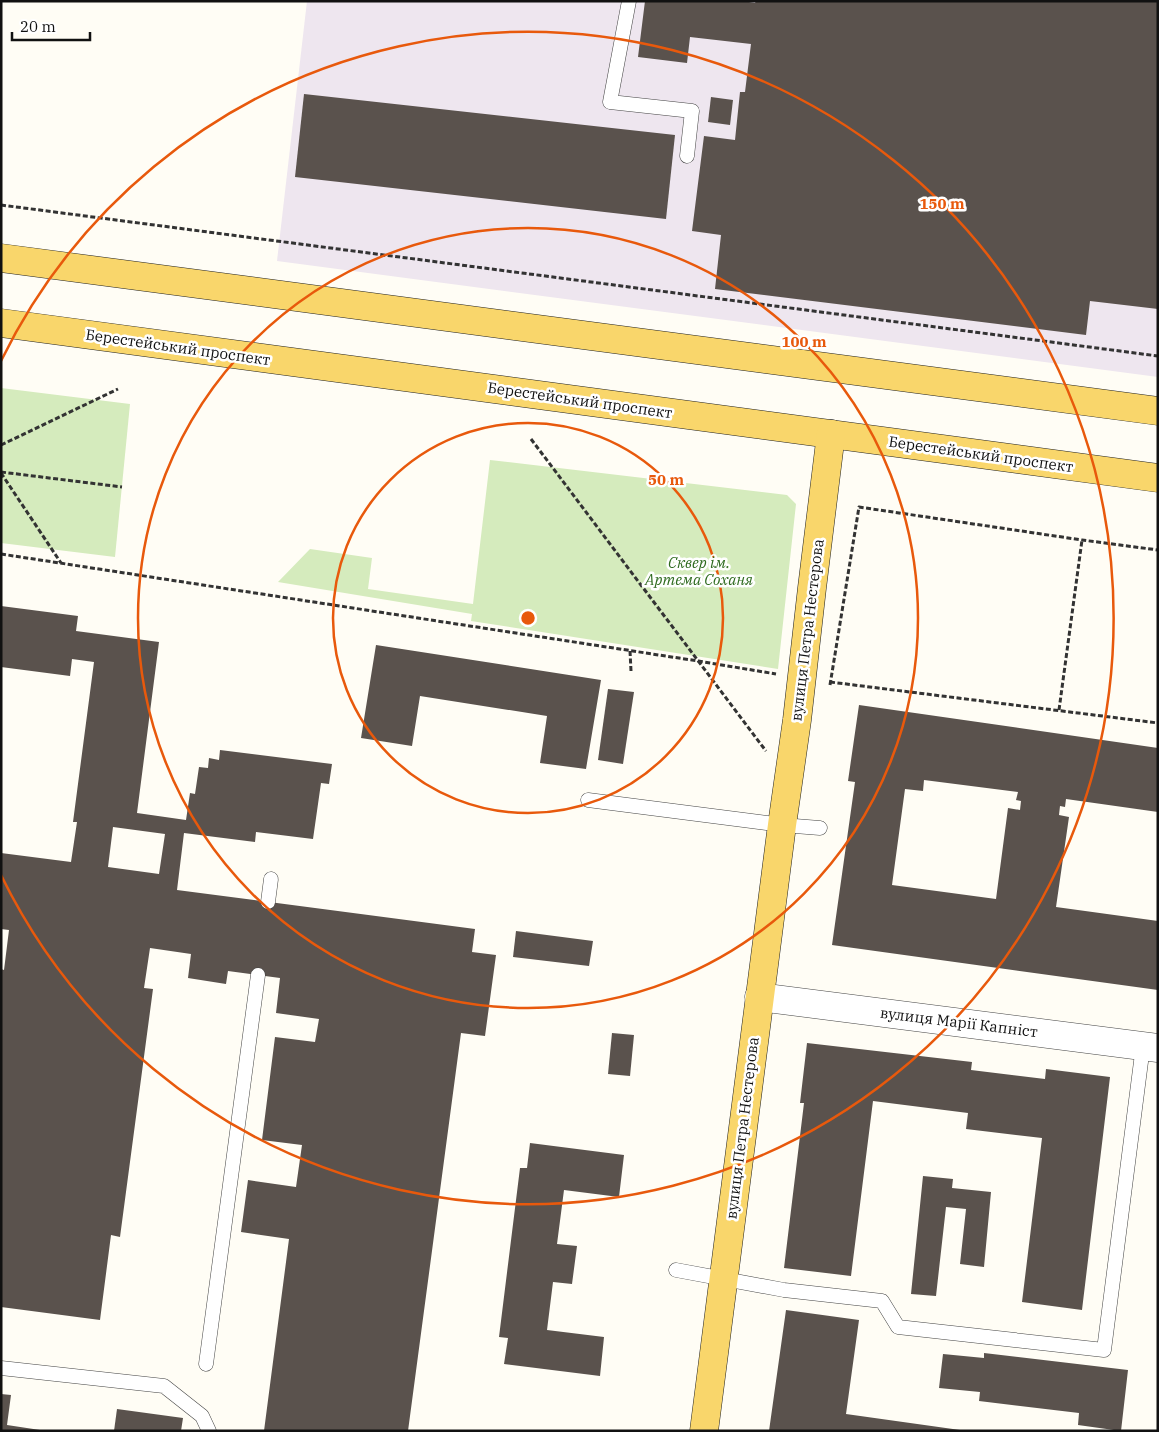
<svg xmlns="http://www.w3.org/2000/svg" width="1159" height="1432" font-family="'IBM Plex Serif',serif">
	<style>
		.industrial { fill: #eee6ef }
		.green { fill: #d5ebbd }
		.building { fill: #5a524d; fill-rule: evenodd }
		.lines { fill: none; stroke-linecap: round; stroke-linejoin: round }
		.service-casing { stroke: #444; stroke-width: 15 }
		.minor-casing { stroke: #444; stroke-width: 29 }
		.primary-casing { stroke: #222; stroke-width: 29 }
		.path { stroke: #333; stroke-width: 3; stroke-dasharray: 5 2.5; stroke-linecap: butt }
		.service { stroke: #fff; stroke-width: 14 }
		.minor { stroke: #fff; stroke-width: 28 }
		.primary { stroke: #f9d66b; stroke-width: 28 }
		.ring { fill: none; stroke: #e8590c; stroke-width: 2.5 }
		.labels { text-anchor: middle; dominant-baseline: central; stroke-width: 5; stroke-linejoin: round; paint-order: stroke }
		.street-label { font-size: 15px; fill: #111; stroke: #fff }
		.park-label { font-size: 15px; font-style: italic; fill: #2f6b1f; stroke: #fff }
		.centre { fill: #e8590c; stroke: #fff; stroke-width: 2.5 }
		.ring-label { font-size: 15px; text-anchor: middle; font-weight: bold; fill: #e8590c; stroke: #fff; stroke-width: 5; stroke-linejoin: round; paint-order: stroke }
	</style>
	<rect width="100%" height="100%" fill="#fffdf5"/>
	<polygon class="industrial" points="307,1 1158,1 1158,377 277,261"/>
	<g class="green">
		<polygon points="1,388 130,404 115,557 1,543"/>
		<polygon points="490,460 787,495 796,504 778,669 471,621 472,614 278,582 310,549 372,558 368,589 473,604"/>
	</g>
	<g class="building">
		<polygon points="645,1 743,1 755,3 756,1 1158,1 1158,309 1090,301 1086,335 715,289 721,235 692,231 704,136 735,140 740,92 745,92 751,44 690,37 687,63 638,57"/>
		<polygon points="304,94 675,135 666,219 295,177"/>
		<polygon points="711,97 733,100 730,125 708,122"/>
		<path d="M1 606 78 616 76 631 159 642 137 813 186 820 190 793 195 794 199 767 208 768 209 758 219 760 220 750 332 764 329 784 321 783 313 839 256 832 255 842 184 833 177 890 475 929 472 952 496 955 485 1036 461 1033 408 1431H264L289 1239 241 1232 248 1180 296 1187 302 1145 262 1140 275 1037 315 1042 319 1019 276 1013 280 978 228 971 226 984 188 978 191 954 150 948 144 988 153 989 120 1237 111 1235 100 1320 1 1307V969L4 970 9 930 1 929V853L71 862 77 822H73L94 662 72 659 70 676 1 667ZM113 827 165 834 159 874 108 867Z"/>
		<polygon points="376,645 601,680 586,769 540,763 547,716 420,696 412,746 361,738"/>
		<polygon points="608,689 634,692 623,764 598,760"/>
		<path d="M859 705 1158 748V812L1066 799 1065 807 1060 806 1059 815 1069 817 1056 907 1158 921V990L832 945 855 782 848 781ZM924 780 1018 792 1016 800 1021 801 1020 810 1008 808 996 899 892 885 905 789 923 791Z"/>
		<polygon points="516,931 593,941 589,966 513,957"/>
		<polygon points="612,1033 634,1035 630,1076 608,1074"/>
		<polygon points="807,1043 972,1062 971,1070 1045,1079 1046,1069 1110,1077 1082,1310 1022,1302 1042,1138 966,1129 968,1113 873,1101 851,1276 784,1268 804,1103 800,1103"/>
		<polygon points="530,1143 624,1155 619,1197 564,1190 557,1244 577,1246 572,1284 553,1282 547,1330 604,1337 600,1376 504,1364 508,1338 499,1337 520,1168 527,1168"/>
		<polygon points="923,1176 953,1179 952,1188 991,1192 984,1267 960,1264 966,1209 946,1207 936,1296 911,1294"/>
		<polygon points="786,1310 859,1320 846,1414 960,1430 960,1431 769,1431"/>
		<polygon points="984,1353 1128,1370 1121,1431 1078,1425 1079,1413 979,1401 980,1392 939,1388 943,1354 984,1358"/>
		<polygon points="1,1394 11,1395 7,1425 40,1430 40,1431 1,1431"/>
		<polygon points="117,1409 183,1418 181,1431 114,1431"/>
	</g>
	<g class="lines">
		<g class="service-casing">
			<g id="service">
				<polyline points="629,1 610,102 692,111 687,156"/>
				<polyline points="588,800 782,825 820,828"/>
				<polyline points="268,902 271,879"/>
				<polyline points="676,1270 784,1290 882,1301 898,1327 1104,1350 1143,1046"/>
				<polyline points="206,1364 258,975"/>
				<polyline points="1,1368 164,1386 202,1416 209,1431"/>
			</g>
		</g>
		<g class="minor-casing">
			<polyline id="minor" points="759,997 1158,1048"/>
		</g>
		<g class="primary-casing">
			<g id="primary">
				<polyline points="1,258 1158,411"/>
				<polyline points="1,323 1158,478"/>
				<polyline points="704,1431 782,825 797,720 812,588 831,434"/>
			</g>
		</g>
		<g class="path">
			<polyline points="1,205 1158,356"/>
			<polyline points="531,439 766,751"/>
			<polyline points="1,445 118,389"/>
			<polyline points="1,472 122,487"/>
			<polyline points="1,473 61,563"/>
			<polyline points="1,554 698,661 776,674"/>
			<polyline points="630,651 631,671"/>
			<polyline points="830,682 1158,723"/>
			<polyline points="830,685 859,507 1082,540 1158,550"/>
			<polyline points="1059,710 1082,540"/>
		</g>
		<use href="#service" class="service"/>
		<use href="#minor" class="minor"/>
		<use href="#primary" class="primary"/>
	</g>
	<g class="ring">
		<circle cx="528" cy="618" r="195"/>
		<circle cx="528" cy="618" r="390"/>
		<path d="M1 361A586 586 0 1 1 1 875"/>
	</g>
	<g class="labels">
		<g class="street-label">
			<text transform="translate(178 347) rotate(8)">Берестейський проспект</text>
			<text transform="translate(580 400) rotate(8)">Берестейський проспект</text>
			<text transform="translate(981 454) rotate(8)">Берестейський проспект</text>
			<text transform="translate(807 630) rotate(-83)">вулиця Петра Нестерова</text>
			<text transform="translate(959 1022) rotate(7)">вулиця Марії Капніст</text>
			<text transform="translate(742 1128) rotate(-83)">вулиця Петра Нестерова</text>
		</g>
		<g class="park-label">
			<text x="699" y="562">Сквер ім.<tspan x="699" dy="17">Артема Соханя</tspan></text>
		</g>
	</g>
	<circle cx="528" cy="618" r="8" class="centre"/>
	<g class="ring-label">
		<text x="942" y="209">150 m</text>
		<text x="804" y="347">100 m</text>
		<text x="666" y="485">50 m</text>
	</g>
	<rect width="1159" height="1432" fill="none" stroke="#111111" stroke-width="5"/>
	<path d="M12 32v8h78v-8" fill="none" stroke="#111111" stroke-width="2.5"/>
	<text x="20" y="32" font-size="15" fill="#111111" stroke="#ffffff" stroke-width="4" paint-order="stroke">20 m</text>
</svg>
